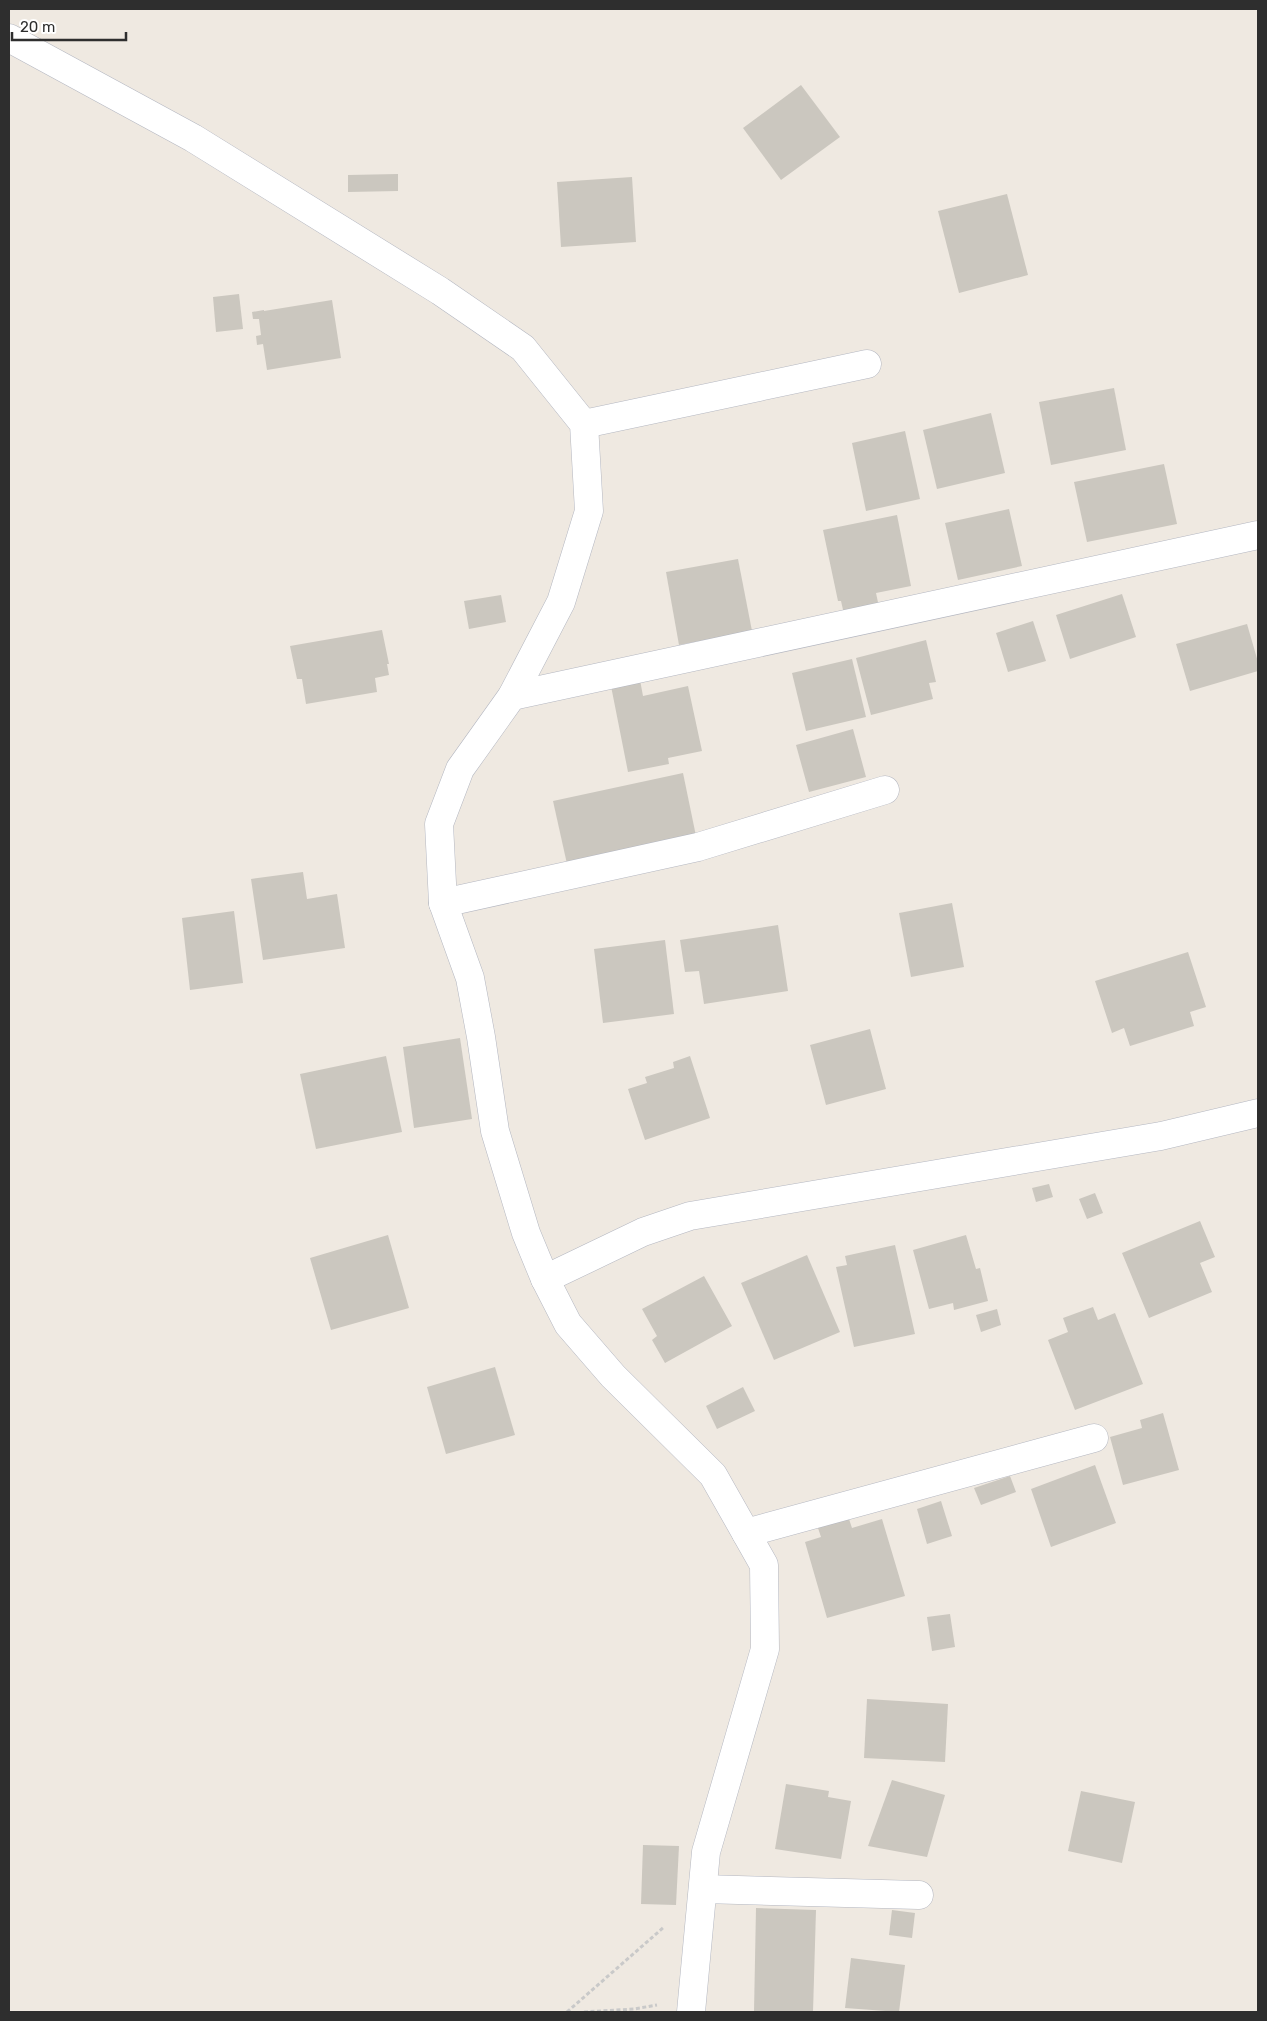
<svg xmlns="http://www.w3.org/2000/svg" width="1267" height="2021" font-family="Rubik,sans-serif">
	<style>
		.building { fill: #cbc7bf }
		.lines { fill: none; stroke-linecap: round; stroke-linejoin: round }
		.street-casing { stroke: #b4b7c1; stroke-width: 29 }
		.path { stroke: #c9c9c9; stroke-width: 3; stroke-dasharray: 4 2.5; stroke-linecap: butt }
		.street { stroke: #fff; stroke-width: 28 }
	</style>
	<rect width="100%" height="100%" fill="#efe9e1"/>
	<g class="building">
		<polygon points="801,85 840,137 781,180 743,128"/>
		<polygon points="398,174 398,191 348,192 348,175"/>
		<polygon points="632,177 636,242 561,247 557,182"/>
		<polygon points="1007,194 1028,275 959,293 938,211"/>
		<polygon points="239,294 243,329 216,332 213,297"/>
		<polygon points="332,300 341,358 267,370 263,344 257,345 256,336 261,335 259,319 253,319 252,312 264,310 264,311"/>
		<polygon points="1114,388 1126,450 1051,465 1039,402"/>
		<polygon points="991,413 1005,473 937,489 923,430"/>
		<polygon points="905,431 920,499 866,511 852,443"/>
		<polygon points="1164,464 1177,524 1087,542 1074,482"/>
		<polygon points="1009,509 1022,566 958,580 945,523"/>
		<polygon points="897,515 911,586 876,593 879,607 844,614 841,601 838,601 823,530"/>
		<polygon points="738,559 752,631 679,645 666,572"/>
		<polygon points="1122,594 1136,637 1070,659 1056,615"/>
		<polygon points="501,595 506,622 469,629 464,601"/>
		<polygon points="1033,621 1046,661 1008,672 996,633"/>
		<polygon points="1247,624 1258,662 1258,671 1190,691 1176,644"/>
		<polygon points="382,630 389,664 387,664 389,675 375,678 377,692 306,704 302,679 297,679 290,646"/>
		<polygon points="926,640 936,682 929,683 933,699 871,715 856,658"/>
		<polygon points="852,659 866,717 806,731 792,673"/>
		<polygon points="640,680 643,696 688,686 702,751 668,758 669,764 628,772 611,686"/>
		<polygon points="853,729 866,777 809,792 796,745"/>
		<polygon points="683,773 696,836 567,864 553,801"/>
		<polygon points="303,872 307,899 337,894 345,948 263,960 251,879"/>
		<polygon points="952,903 964,967 911,977 899,913"/>
		<polygon points="234,911 243,983 190,990 182,918"/>
		<polygon points="778,925 788,991 704,1004 699,971 685,972 680,940"/>
		<polygon points="665,940 674,1014 603,1023 594,949"/>
		<polygon points="1188,952 1206,1007 1190,1012 1194,1026 1130,1046 1124,1028 1112,1033 1095,981"/>
		<polygon points="870,1029 886,1089 826,1105 810,1045"/>
		<polygon points="460,1038 472,1119 414,1128 403,1047"/>
		<polygon points="386,1056 402,1132 316,1149 300,1074"/>
		<polygon points="690,1056 710,1118 645,1140 628,1089 647,1083 645,1077 674,1068 673,1062"/>
		<polygon points="1049,1184 1053,1197 1036,1202 1032,1188"/>
		<polygon points="1095,1193 1103,1213 1087,1219 1079,1199"/>
		<polygon points="1200,1221 1215,1257 1200,1263 1212,1292 1149,1318 1122,1253"/>
		<polygon points="388,1235 409,1308 331,1330 310,1258"/>
		<polygon points="966,1235 976,1269 980,1268 988,1301 954,1310 953,1303 929,1309 913,1250"/>
		<polygon points="895,1245 915,1334 854,1347 836,1267 847,1265 845,1256"/>
		<polygon points="807,1255 840,1332 774,1360 741,1283"/>
		<polygon points="704,1276 732,1326 665,1363 652,1340 657,1336 642,1309"/>
		<polygon points="1093,1307 1098,1320 1115,1313 1143,1384 1075,1410 1048,1340 1068,1332 1063,1318"/>
		<polygon points="997,1309 1001,1325 981,1332 976,1315"/>
		<polygon points="495,1367 515,1435 446,1454 427,1387"/>
		<polygon points="743,1387 755,1411 717,1429 706,1406"/>
		<polygon points="1163,1413 1179,1470 1123,1485 1110,1437 1142,1428 1140,1420"/>
		<polygon points="1095,1465 1116,1523 1051,1547 1031,1489"/>
		<polygon points="1010,1476 1016,1492 981,1505 974,1488"/>
		<polygon points="941,1501 952,1536 927,1544 917,1509"/>
		<polygon points="848,1516 852,1528 882,1519 905,1596 827,1618 805,1542 821,1537 817,1525"/>
		<polygon points="950,1614 955,1647 932,1651 927,1617"/>
		<polygon points="867,1699 948,1704 945,1762 864,1758"/>
		<polygon points="892,1780 945,1795 927,1857 868,1846"/>
		<polygon points="786,1784 829,1791 828,1797 851,1801 841,1859 775,1849"/>
		<polygon points="1081,1791 1135,1802 1122,1863 1068,1851"/>
		<polygon points="643,1845 679,1846 676,1905 641,1904"/>
		<polygon points="756,1908 816,1910 813,2012 754,2012"/>
		<polygon points="892,1910 915,1913 912,1938 889,1935"/>
		<polygon points="851,1958 905,1965 899,2012 845,2008"/>
	</g>
	<g class="lines">
		<g class="street-casing">
			<g id="street">
				<polyline points="9,38 193,138 440,291 523,348 584,424 589,511 561,602 512,696 460,769 439,824 443,903 470,978 481,1037 495,1131 526,1233 545,1279 568,1324 613,1376 713,1475 764,1565 765,1649 706,1852 691,2012"/>
				<polyline points="584,424 867,364"/>
				<polyline points="512,696 1258,535"/>
				<polyline points="443,903 698,847 885,790"/>
				<polyline points="545,1279 643,1232 690,1216 1161,1136 1258,1113"/>
				<polyline points="746,1533 1094,1438"/>
				<polyline points="703,1889 919,1895"/>
			</g>
		</g>
		<g class="path">
			<polyline points="567,2012 664,1927"/>
			<polyline points="584,2012 634,2009 657,2005"/>
		</g>
		<use href="#street" class="street"/>
	</g>
	<rect width="1267" height="2021" fill="none" stroke="#2e2e2e" stroke-width="20"/>
	<path d="M12 32v8h114v-8" fill="none" stroke="#2e2e2e" stroke-width="2.5"/>
	<text x="20" y="32" font-size="15" fill="#2e2e2e" stroke="#ffffff" stroke-width="4" paint-order="stroke">20 m</text>
</svg>
